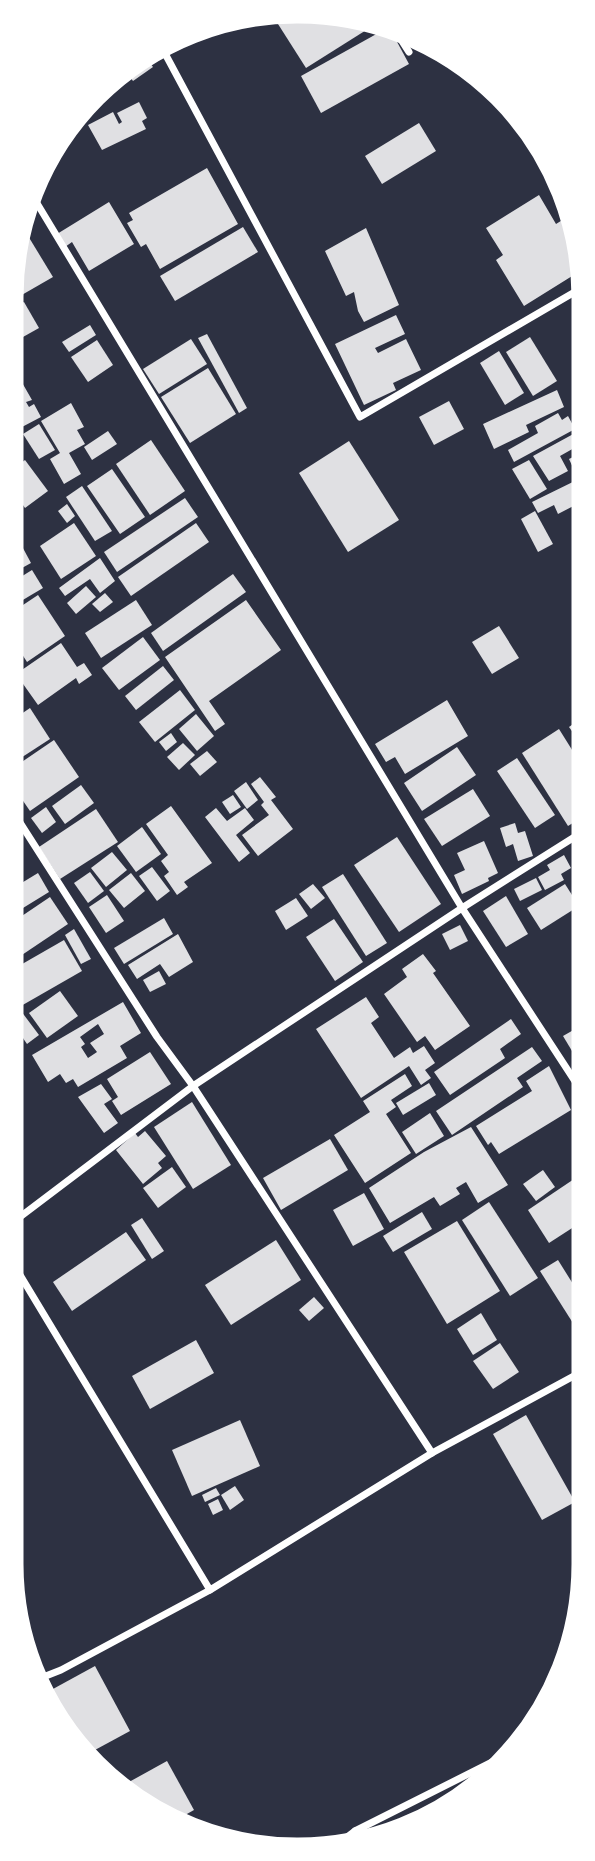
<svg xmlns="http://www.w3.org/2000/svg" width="595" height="1861" font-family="Commissioner,sans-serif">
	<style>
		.building { fill: #e0e0e3; fill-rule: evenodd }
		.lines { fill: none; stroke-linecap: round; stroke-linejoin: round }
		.minor { stroke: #fff; stroke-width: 7 }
		.rim { fill: none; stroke: #fff; stroke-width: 9 }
	</style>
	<rect width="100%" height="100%" fill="#2d3142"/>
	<g class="building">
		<polygon points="271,13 355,13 379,22 306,68"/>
		<polygon points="389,27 409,64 321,113 301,76"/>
		<polygon points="143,54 153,67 133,81 124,69"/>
		<polygon points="115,77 121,86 89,104 88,104"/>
		<polygon points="139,102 147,118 142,121 146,129 102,150 88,125 113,112 119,124 122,122 117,113"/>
		<polygon points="419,123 436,151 382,184 365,156"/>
		<polygon points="207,168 238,224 160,269 146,244 141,247 127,223 133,220 129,213"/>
		<polygon points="539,195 556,224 572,214 585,259 585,268 524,306 496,260 503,255 486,228"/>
		<polygon points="109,202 134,244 89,271 72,242 65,247 57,234"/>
		<polygon points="22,226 53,277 20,296 12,282 13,240 17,229"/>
		<polygon points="243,227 258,252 175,301 160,276"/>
		<polygon points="366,228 399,305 364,322 358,311 354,292 346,296 325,251"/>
		<polygon points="24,302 39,328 23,337 12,318 12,308"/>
		<polygon points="396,315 405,334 375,348 378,353 406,339 421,370 393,383 396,390 364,405 335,344"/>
		<polygon points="90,325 96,335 69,352 62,342"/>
		<polygon points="207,334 247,408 239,413 198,338"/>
		<polygon points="15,335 22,349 12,354 12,336"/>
		<polygon points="530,337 557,381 533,396 506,352"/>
		<polygon points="191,339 207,364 159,394 143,369"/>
		<polygon points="97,340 113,365 88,382 71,357"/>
		<polygon points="499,351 524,393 505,405 480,363"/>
		<polygon points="12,365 32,400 26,402 29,407 34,404 41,417 22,427 12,410"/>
		<polygon points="208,368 236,414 190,443 161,397"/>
		<polygon points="557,390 564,407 526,425 529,432 494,449 483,424"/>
		<polygon points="449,401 464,429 434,445 419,417"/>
		<polygon points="71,403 84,427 77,430 85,444 69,453 81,474 64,484 50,459 60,453 41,421"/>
		<polygon points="558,413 562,420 568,416 575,429 514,462 508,450 538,433 535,426"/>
		<polygon points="39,424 55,450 39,459 23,434"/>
		<polygon points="108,431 117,444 92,460 84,447"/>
		<polygon points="577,432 583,443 560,456 568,471 549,481 533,456"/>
		<polygon points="151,440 185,491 150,515 116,464"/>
		<polygon points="349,441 399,520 348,552 299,473"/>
		<polygon points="585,451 585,468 575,472 569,459"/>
		<polygon points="25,460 48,491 25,508 12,489 12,470"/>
		<polygon points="529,460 547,489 530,499 512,469"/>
		<polygon points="112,469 145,517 120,534 87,486"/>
		<polygon points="585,476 585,500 558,514 554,505 538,513 532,502"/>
		<polygon points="82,486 112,531 95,541 66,497"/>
		<polygon points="185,498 198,517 117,572 104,552"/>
		<polygon points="67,504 75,516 67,523 58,511"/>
		<polygon points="535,511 553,544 538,552 521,519"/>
		<polygon points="74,523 96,556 61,579 40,546"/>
		<polygon points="196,523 209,542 131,596 118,577"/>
		<polygon points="17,537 31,563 11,574 11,540"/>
		<polygon points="100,558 115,581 100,593 90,579 65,596 59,588"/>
		<polygon points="32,570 43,588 11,607 11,583"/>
		<polygon points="233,574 246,592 163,651 151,633"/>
		<polygon points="86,586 96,597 76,614 67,603"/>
		<polygon points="105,593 113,602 100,612 92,604"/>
		<polygon points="38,595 65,636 27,662 11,637 11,613"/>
		<polygon points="136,600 152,625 101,658 85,633"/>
		<polygon points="246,600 281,650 209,701 225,724 215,731 165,657"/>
		<polygon points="499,626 519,658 492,674 472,642"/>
		<polygon points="143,637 160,660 119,690 102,668"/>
		<polygon points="61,643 77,667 84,663 92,675 79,684 76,678 38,705 16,674"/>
		<polygon points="163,666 174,680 136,710 125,696"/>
		<polygon points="180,690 195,710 155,742 139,722"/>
		<polygon points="447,700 468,736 405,774 395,757 386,762 375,744"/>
		<polygon points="30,708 50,739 10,765 11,721"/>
		<polygon points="196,714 214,736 197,751 179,729"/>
		<polygon points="584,716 584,748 569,727"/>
		<polygon points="559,729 584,769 584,816 568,826 522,753"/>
		<polygon points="171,733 177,742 166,751 159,742"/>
		<polygon points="54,740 79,777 30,811 10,782 10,770"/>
		<polygon points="183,743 195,755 179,770 167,757"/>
		<polygon points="457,747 476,775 422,811 404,783"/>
		<polygon points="207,751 217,762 200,776 190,764"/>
		<polygon points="517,758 555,815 535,828 497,771"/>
		<polygon points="260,777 276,797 271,800 293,829 258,856 242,835 269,815 261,805 264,802 251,784"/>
		<polygon points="246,782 258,800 247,809 234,791"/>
		<polygon points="81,785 94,803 65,824 52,806"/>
		<polygon points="473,789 490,816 442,846 424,819"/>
		<polygon points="233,795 241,807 230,814 222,802"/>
		<polygon points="171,806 212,863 184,882 188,887 177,895 164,876 169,872 161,861 168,855 146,824"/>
		<polygon points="46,807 56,822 42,833 31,818"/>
		<polygon points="216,808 227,821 245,808 254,820 236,835 250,853 239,862 205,817"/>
		<polygon points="96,809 118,842 60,879 39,847"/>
		<polygon points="515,823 518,833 525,831 533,856 518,861 513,844 506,847 500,828"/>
		<polygon points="142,827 161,854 136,872 117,846"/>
		<polygon points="397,837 441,904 399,932 354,865"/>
		<polygon points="484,841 498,873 488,878 489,881 462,894 454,875 465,870 457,853"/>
		<polygon points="112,852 127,870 106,887 91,868"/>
		<polygon points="564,855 571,868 561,874 564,880 545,890 538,877 550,870 547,865"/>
		<polygon points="152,867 170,891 157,901 139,876"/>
		<polygon points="90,872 104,891 88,903 74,883"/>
		<polygon points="38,873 49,892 10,916 10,890"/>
		<polygon points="131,873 145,891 124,908 109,890"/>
		<polygon points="343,874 387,943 366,956 322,887"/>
		<polygon points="536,878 542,890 520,901 514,889"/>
		<polygon points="313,884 325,898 311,909 299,894"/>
		<polygon points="565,884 579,906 541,930 527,908"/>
		<polygon points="107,895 124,921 106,933 89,907"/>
		<polygon points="506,896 528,934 506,947 483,911"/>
		<polygon points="50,897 68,924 10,963 10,924"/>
		<polygon points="296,898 308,916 286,930 275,911"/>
		<polygon points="164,918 173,934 124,964 114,948"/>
		<polygon points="334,919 363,962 335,981 306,937"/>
		<polygon points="460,925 468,941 450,950 442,934"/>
		<polygon points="74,929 91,959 81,964 65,935"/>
		<polygon points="178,934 193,962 169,977 160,964 137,979 128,965"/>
		<polygon points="64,940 82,971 14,1010 9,1002 10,971"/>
		<polygon points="423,954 436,971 433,973 470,1026 435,1050 425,1036 417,1042 384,994 407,977 402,969"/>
		<polygon points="159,971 166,984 150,992 143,980"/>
		<polygon points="60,991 78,1016 47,1038 29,1013"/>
		<polygon points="366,997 379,1017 371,1023 394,1058 410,1047 413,1053 424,1046 435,1063 425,1070 431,1078 421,1085 409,1066 361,1098 316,1029"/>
		<path d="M123 1002 141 1033 120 1046 127 1058 78 1087 73 1079 66 1083 60 1074 48 1082 32 1055ZM98 1024 104 1034 90 1043 97 1052 88 1058 81 1047 85 1044 80 1037Z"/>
		<polygon points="21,1011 39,1035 27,1044 10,1019"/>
		<polygon points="511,1019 521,1034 500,1049 505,1058 450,1095 434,1072"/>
		<polygon points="584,1024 584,1051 575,1056 563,1036"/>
		<polygon points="532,1047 542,1061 517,1078 523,1087 452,1135 436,1111"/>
		<polygon points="150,1052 171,1084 121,1115 112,1101 118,1097 107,1079"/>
		<polygon points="549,1066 571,1110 499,1154 491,1142 488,1145 476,1126 532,1091 526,1081"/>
		<polygon points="405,1074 412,1086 391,1100 396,1107 386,1114 411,1153 365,1183 334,1135 370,1112 363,1101"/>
		<polygon points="429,1083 436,1095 403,1115 396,1103"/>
		<polygon points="101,1084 112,1099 104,1104 118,1123 104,1133 78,1097"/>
		<polygon points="192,1102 231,1165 193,1189 154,1127"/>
		<polygon points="430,1113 444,1136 416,1154 402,1132"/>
		<polygon points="471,1127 508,1185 478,1203 466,1182 456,1188 460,1194 440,1206 434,1197 390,1223 369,1188 424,1152"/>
		<polygon points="145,1131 166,1156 158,1163 162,1168 143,1184 116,1150 135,1133 138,1137"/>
		<polygon points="330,1139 348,1170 281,1210 263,1178"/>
		<polygon points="172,1167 186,1187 158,1208 143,1188"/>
		<polygon points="543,1170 555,1187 536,1201 523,1184"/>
		<polygon points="583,1173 583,1221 549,1243 528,1210"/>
		<polygon points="364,1193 384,1229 353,1246 333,1210"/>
		<polygon points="489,1202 538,1278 510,1296 462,1220"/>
		<polygon points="422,1212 432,1229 393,1252 383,1236"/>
		<polygon points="142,1218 164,1251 152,1259 131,1225"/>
		<polygon points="457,1221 500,1291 447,1324 404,1252"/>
		<polygon points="126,1232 146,1260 72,1311 53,1282"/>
		<polygon points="276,1240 301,1280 231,1325 205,1285"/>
		<polygon points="558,1260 583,1300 583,1339 540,1271"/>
		<polygon points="314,1297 324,1308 309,1321 299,1310"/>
		<polygon points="481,1313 497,1340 473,1355 457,1329"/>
		<polygon points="196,1340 214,1373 150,1409 132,1376"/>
		<polygon points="500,1343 519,1372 493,1389 473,1361"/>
		<polygon points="526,1415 575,1502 542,1520 493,1434"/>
		<polygon points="240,1420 260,1466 192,1496 172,1450"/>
		<polygon points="235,1486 244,1500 230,1510 221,1495"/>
		<polygon points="216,1488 220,1495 205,1502 202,1495"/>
		<polygon points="218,1499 223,1510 213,1515 208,1504"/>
		<polygon points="95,1666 130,1731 82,1757 42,1695"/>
		<polygon points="167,1761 194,1810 169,1824 120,1787"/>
	</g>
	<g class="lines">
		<g class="minor">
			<polyline points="393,27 409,52"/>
			<polyline points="161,46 360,417 585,286"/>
			<polyline points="32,195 462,908 584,1095"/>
			<polyline points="10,807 157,1037 193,1086 432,1453"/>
			<polyline points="8,1226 193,1086 462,908 584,831"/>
			<polyline points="8,1255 210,1590 432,1453 583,1371"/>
			<polyline points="33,1681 61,1670 210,1590"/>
			<polyline points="355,1831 364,1845"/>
			<polyline points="334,1847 355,1831 512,1752"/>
		</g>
	</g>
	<path d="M0 0H595V1861H0ZM297 19H298A278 278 0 0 1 576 297V1564A278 278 0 0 1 298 1842H297A278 278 0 0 1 19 1564V297A278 278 0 0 1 297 19Z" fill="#fff" fill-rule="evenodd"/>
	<path class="rim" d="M297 19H298A278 278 0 0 1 576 297V1564A278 278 0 0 1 298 1842H297A278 278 0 0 1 19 1564V297A278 278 0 0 1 297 19Z"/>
</svg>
